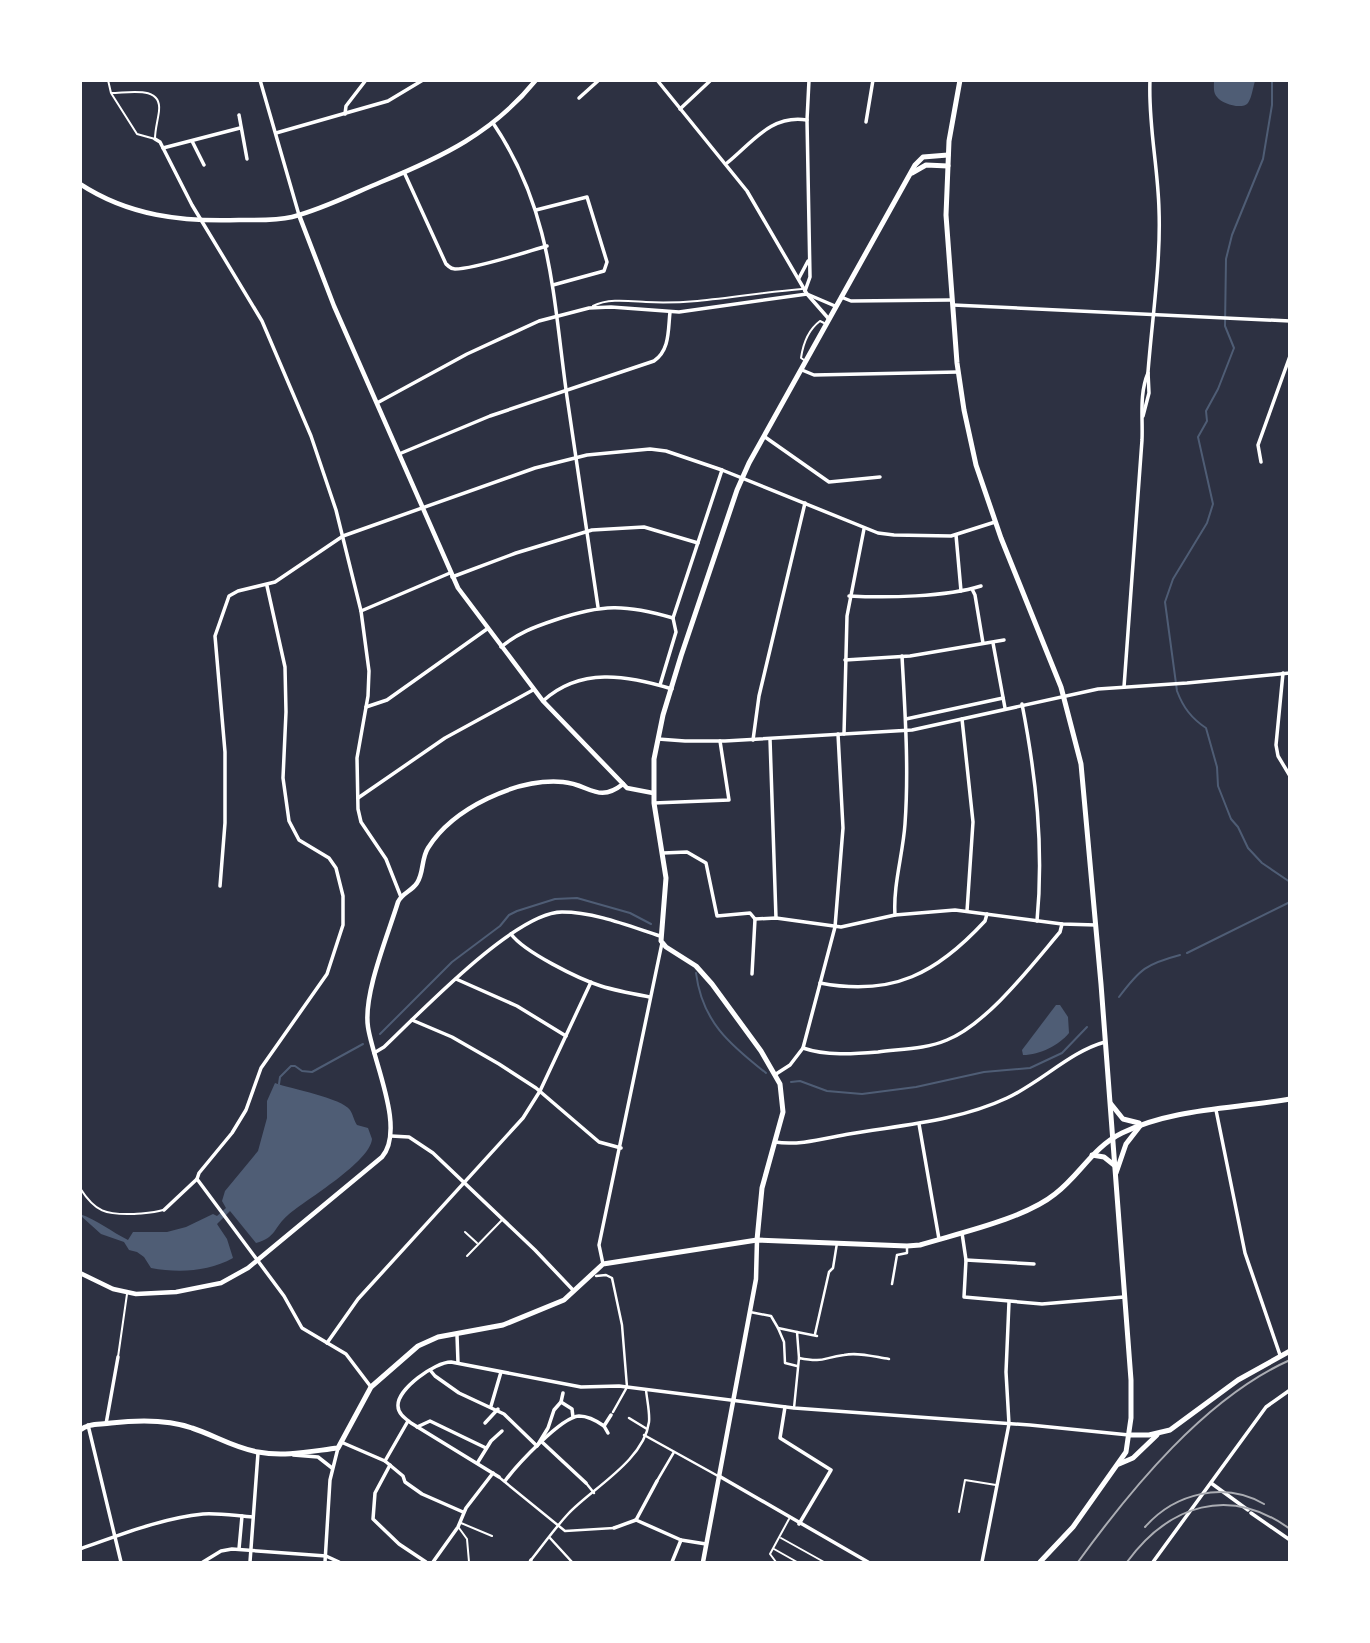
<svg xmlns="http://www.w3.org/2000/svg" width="1370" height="1643" font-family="'Roboto Condensed',sans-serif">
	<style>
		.water { fill: #4f5d75 }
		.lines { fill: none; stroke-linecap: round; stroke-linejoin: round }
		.stream { stroke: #4f5d75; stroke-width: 2 }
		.service { stroke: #fff; stroke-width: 2 }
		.pedestrian { stroke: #fff; stroke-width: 2.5 }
		.minor { stroke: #fff; stroke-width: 3.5 }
		.tertiary { stroke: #fff; stroke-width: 4.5 }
		.secondary { stroke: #fff; stroke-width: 5 }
		.primary { stroke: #fff; stroke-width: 5 }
		.rail { stroke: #abadb3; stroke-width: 2 }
	</style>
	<rect width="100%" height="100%" fill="#2d3142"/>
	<g class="water">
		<path d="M1214 81H1255C1253 87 1252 97 1248 103 1242 110 1222 104 1217 97 1213 93 1214 86 1214 81Z"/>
		<path d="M1056 1005H1060L1068 1017 1069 1033C1059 1045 1040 1055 1023 1055L1022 1050Z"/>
		<path d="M275 1083C291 1089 342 1098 350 1110 353 1114 354 1121 357 1125L368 1128 372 1139C370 1162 307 1199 288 1215 274 1227 276 1238 256 1243L230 1211 217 1224 227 1239 233 1258C208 1272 178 1273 151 1268L144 1257 137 1252 129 1250 124 1242 101 1234 81 1216 80 1214C97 1220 112 1232 128 1240L133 1232H167L186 1227 213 1214 217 1216 226 1208 222 1201 225 1191 258 1151 267 1118V1101Z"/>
	</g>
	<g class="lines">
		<g class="stream">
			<path d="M1272 80V105L1263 159 1232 235 1226 259 1225 326 1234 348 1218 389 1206 411 1207 421 1198 437 1213 504 1207 523 1173 579 1165 602 1177 691C1183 707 1191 718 1206 728L1217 767 1218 786 1231 819 1238 827 1248 848 1262 863 1290 882"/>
			<polyline points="1187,953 1290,902"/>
			<path d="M696 973C702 1021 729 1044 766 1073"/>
			<path d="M1119 997C1140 969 1146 964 1180 955"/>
			<polyline points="380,1034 452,962 500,926 509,915 517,911 555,899 577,898 630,913 651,924"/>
			<polyline points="791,1082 800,1081 827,1091 862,1094 916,1087 984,1072 1030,1068 1062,1053 1087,1027"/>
			<polyline points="279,1084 280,1077 291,1066 295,1066 302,1071 312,1072 363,1044"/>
		</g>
		<g class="service">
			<path d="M108 80 111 93 137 134 155 139C155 129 158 120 159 111 162 85 129 93 111 93"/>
			<path d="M593 306C608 298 629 301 646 302 699 305 750 293 802 289"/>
			<path d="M804 360 801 358C803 344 808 330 820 321L824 323"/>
			<path d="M80 1188C95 1212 106 1215 134 1214 144 1213 154 1213 163 1210"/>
			<polyline points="465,1232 477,1243"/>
			<polyline points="467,1256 502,1220"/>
			<polyline points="118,1357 127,1294"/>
			<polyline points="959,1512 965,1480 996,1485"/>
			<polyline points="461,1523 492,1536"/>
			<polyline points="459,1528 467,1539 469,1562"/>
			<polyline points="781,1538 824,1562"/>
			<polyline points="774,1549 797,1562"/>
			<polyline points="776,1562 770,1554 789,1519"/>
		</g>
		<g class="pedestrian">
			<polyline points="596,1276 606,1275 612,1278 622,1325 627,1387 613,1412"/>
			<polyline points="892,1284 897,1255 907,1253 907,1246"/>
			<polyline points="750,1312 771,1316 778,1328 797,1332"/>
			<polyline points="778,1328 784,1342 785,1363 797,1366"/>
			<polyline points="815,1334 829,1272 833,1268 837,1243"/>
			<polyline points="799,1358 797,1332 817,1336"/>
			<path d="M794 1408 799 1358C824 1363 822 1358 844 1355 859 1352 875 1357 889 1359"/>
			<polyline points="629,1418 647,1429"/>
			<polyline points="644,1435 718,1476"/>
			<polyline points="500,1478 565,1531 614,1528"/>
			<polyline points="657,1481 674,1452"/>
			<polyline points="586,1483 594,1493"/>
			<polyline points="550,1538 572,1562"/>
			<path d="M531 1560C543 1545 555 1528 568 1514 591 1489 644 1461 649 1422 650 1413 647 1400 646 1390"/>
		</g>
		<g class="minor">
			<polyline points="260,80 299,215"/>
			<polyline points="657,80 747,191 807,294 828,318"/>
			<polyline points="579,98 599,80"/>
			<polyline points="680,109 711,80"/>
			<polyline points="345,114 346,106 366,80"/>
			<polyline points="239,115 247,159"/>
			<polyline points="866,122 873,80"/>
			<path d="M493 123C552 210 553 297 567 397 577 467 588 537 598 607"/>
			<polyline points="276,133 388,101 423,80"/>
			<polyline points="155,139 160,142 192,205 262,321 311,436 336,510 361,611 369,671 368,696 357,758 358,809 361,822 386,859 401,897"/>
			<polyline points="192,141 204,165"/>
			<polyline points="163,148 240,128"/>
			<path d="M727 163C752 143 771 114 807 120"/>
			<path d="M404 172 446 264C450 267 450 269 455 269 475 269 526 252 547 246"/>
			<polyline points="536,210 587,197 607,262 604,271 553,285"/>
			<polyline points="799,278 808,261"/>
			<polyline points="805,291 810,277 807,120 809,80"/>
			<polyline points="841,297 851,301 950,300"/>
			<polyline points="953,305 1290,321"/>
			<polyline points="802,370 814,375 958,372"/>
			<polyline points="377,403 467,354 539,321 589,308 611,307 679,312 807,294 835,306"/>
			<path d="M1143 416 1149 393 1148 372C1152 320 1161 261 1159 210 1158 166 1148 124 1150 80"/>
			<polyline points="765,437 829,482 880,477"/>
			<path d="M399 454 490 416 654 361C670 350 668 330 670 312"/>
			<polyline points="1261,462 1258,445 1290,356"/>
			<polyline points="956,535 961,591"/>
			<polyline points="452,577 516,553 592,530 644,527 698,543"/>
			<polyline points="972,589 975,595 983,643"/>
			<path d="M849 596C886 598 946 597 981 586"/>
			<polyline points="361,611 450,573"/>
			<polyline points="993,643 1005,708"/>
			<path d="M501 647C518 633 534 627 555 620 602 604 625 604 673 618"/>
			<polyline points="845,660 910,656 1004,640"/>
			<polyline points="1283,673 1276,745 1278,756 1290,776"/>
			<polyline points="660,685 676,632 673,618 722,470"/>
			<path d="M1124 687 1142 440C1143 418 1139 394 1148 373"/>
			<path d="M543 701C580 667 627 675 672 689"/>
			<path d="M1022 704C1036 776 1044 847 1037 921"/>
			<polyline points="366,707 387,700 487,629"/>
			<polyline points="906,719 1003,698"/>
			<polyline points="962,719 973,822 967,911"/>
			<polyline points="844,734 847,616 864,529"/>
			<polyline points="658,739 685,741 725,741 912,730 1098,689 1187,683 1290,673"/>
			<polyline points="770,739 776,918"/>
			<polyline points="753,740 759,696 805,503"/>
			<polyline points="358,798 445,738 533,690"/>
			<polyline points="654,803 729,800 720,741"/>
			<polyline points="663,853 687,852 706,863 717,916 750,913 755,919"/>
			<polyline points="220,886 225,823 225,752 215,636 229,596 238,591 275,582 343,536 535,468 587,455 650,449 666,451 722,470 878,533 894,535 951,536 995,522"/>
			<path d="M895 915C893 885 903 854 905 824 909 768 905 712 902 656"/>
			<polyline points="755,919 776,918 841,927 895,915 955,910 1062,924 1096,925"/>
			<path d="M511 934C524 952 579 979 601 986 617 991 634 994 650 997"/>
			<polyline points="752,974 755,919"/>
			<polyline points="456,979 517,1006 566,1036"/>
			<path d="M820 983C893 997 937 973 985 921L987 914"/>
			<polyline points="412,1020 452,1037 499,1064 536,1088 599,1142 621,1148"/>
			<path d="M803 1048C826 1056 854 1054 878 1052 901 1049 926 1049 947 1040 987 1024 1032 965 1060 932L1062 924"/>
			<path d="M374 1053 384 1047C419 1014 515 912 562 912 595 912 629 926 660 936"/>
			<polyline points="776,1074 790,1065 803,1048 835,927 843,828 838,734"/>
			<polyline points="1216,1110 1245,1253 1280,1355"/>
			<polyline points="919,1124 939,1239"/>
			<polyline points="391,1136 409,1137 433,1153 535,1250 573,1290"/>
			<path d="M775 1142C799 1146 826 1138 849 1134 902 1125 958 1121 1007 1098 1040 1083 1071 1051 1105 1042"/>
			<polyline points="197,1179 284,1296 302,1328 346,1354 371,1387"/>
			<polyline points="164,1210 197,1179 199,1173 232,1133 246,1110 261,1068 327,974 343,925 343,896 336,868 329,858 299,840 289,821 283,778 286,712 285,667 267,586"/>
			<polyline points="962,1233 966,1260 964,1297 1042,1304 1124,1297"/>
			<polyline points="966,1260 1034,1264"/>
			<polyline points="603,1264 599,1245 662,943"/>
			<polyline points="457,1335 458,1363"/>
			<polyline points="327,1343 358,1299 523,1118 540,1091 591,982"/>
			<polyline points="430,1370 435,1376 459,1393 504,1414 537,1446 548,1428 554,1410 561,1402 563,1393"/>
			<polyline points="561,1402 572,1409 573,1417"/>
			<polyline points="491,1406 501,1372"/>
			<polyline points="785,1407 780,1438 831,1470 799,1524"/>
			<polyline points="485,1423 498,1409"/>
			<polyline points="106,1424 118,1357"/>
			<polyline points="88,1425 121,1562"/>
			<polyline points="604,1426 608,1433"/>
			<polyline points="417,1427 430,1421 486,1448"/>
			<polyline points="341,1442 385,1461 403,1476 405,1482 422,1494 463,1512"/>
			<polyline points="542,1442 586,1483"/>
			<polyline points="293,1455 318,1457 332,1468"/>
			<polyline points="385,1461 408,1421"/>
			<polyline points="478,1462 491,1441 502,1431"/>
			<polyline points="390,1465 375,1493 373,1519 399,1544 426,1562"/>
			<polyline points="719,1476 868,1562"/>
			<path d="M499 1477 411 1423C406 1419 398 1414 398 1406 397 1389 435 1362 451 1362L581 1387 619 1386 794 1408 1030 1425 1129 1435"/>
			<path d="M505 1481C516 1466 561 1417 579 1416 589 1416 597 1421 604 1426L611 1415"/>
			<polyline points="1211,1483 1248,1510"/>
			<polyline points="1251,1513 1290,1540"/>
			<polyline points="636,1520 681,1540 706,1544"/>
			<polyline points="636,1520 657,1481"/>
			<polyline points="614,1528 636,1520"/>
			<path d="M80 1549C120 1535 162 1518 203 1514 220 1513 237 1516 253 1517"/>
			<polyline points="239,1549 242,1516"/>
			<polyline points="203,1562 221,1551 232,1549 326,1556 339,1562"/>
			<polyline points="250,1562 258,1453"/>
			<polyline points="325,1562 330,1480 338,1448"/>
			<polyline points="433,1562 458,1527 466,1508 493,1473"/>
			<polyline points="530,1562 531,1560"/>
			<polyline points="672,1562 681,1540"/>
			<polyline points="982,1562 1009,1424 1006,1372 1009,1302"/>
			<polyline points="1153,1562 1266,1407 1290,1390"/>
		</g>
		<g class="tertiary">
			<path d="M80 184C129 216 182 222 239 220 256 220 275 221 292 217 323 209 352 194 381 182 442 157 493 133 536 80"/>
			<polyline points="299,215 334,306 458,588 543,701 627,788 653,793"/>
			<path d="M80 1273 113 1289 136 1294 176 1292 221 1283 248 1268 382 1157C406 1129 373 1061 368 1027 363 994 388 935 398 902 402 893 412 891 417 883 424 873 421 859 428 848 453 808 517 778 563 782 589 784 598 804 623 784"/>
			<polyline points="703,1562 756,1279 757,1240"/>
		</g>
		<g class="secondary">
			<polyline points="912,173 926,165 948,166"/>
			<polyline points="1111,1104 1123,1119 1139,1123"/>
			<polyline points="1092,1155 1104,1157 1114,1165"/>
			<polyline points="1116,1173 1126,1144 1140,1126"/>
			<polyline points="757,1240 762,1188 783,1112 780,1084 761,1051 712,984 696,966 666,947 661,941 666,878 654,803 654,759 663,715 681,656 737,490 749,463 915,165 923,157 948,155"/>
			<path d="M80 1430C89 1423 100 1425 111 1423 137 1420 167 1419 192 1428 214 1435 234 1448 258 1452 285 1457 312 1451 338 1448L371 1387 418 1346 438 1337 503 1325 564 1300 603 1264 757 1240 907 1246 920 1245C959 1233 1024 1219 1055 1194 1080 1175 1093 1147 1122 1133 1173 1108 1234 1109 1290 1099"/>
			<polyline points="1129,1435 1149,1435 1170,1430 1238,1380 1290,1351"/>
			<polyline points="1119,1464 1133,1458 1157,1435"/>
		</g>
		<polyline class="primary" points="960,80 949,141 946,215 957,363 964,410 976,465 1001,538 1061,687 1081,764 1101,984 1131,1380 1131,1418 1126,1452 1073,1527 1040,1562"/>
		<g class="rail">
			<path d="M1145 1527C1175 1493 1224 1481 1264 1504"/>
			<path d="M1078 1562C1131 1489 1205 1398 1290 1360"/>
			<path d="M1127 1562C1169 1505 1229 1485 1290 1529"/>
		</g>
	</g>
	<rect width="1370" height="1643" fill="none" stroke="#ffffff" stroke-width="164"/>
</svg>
